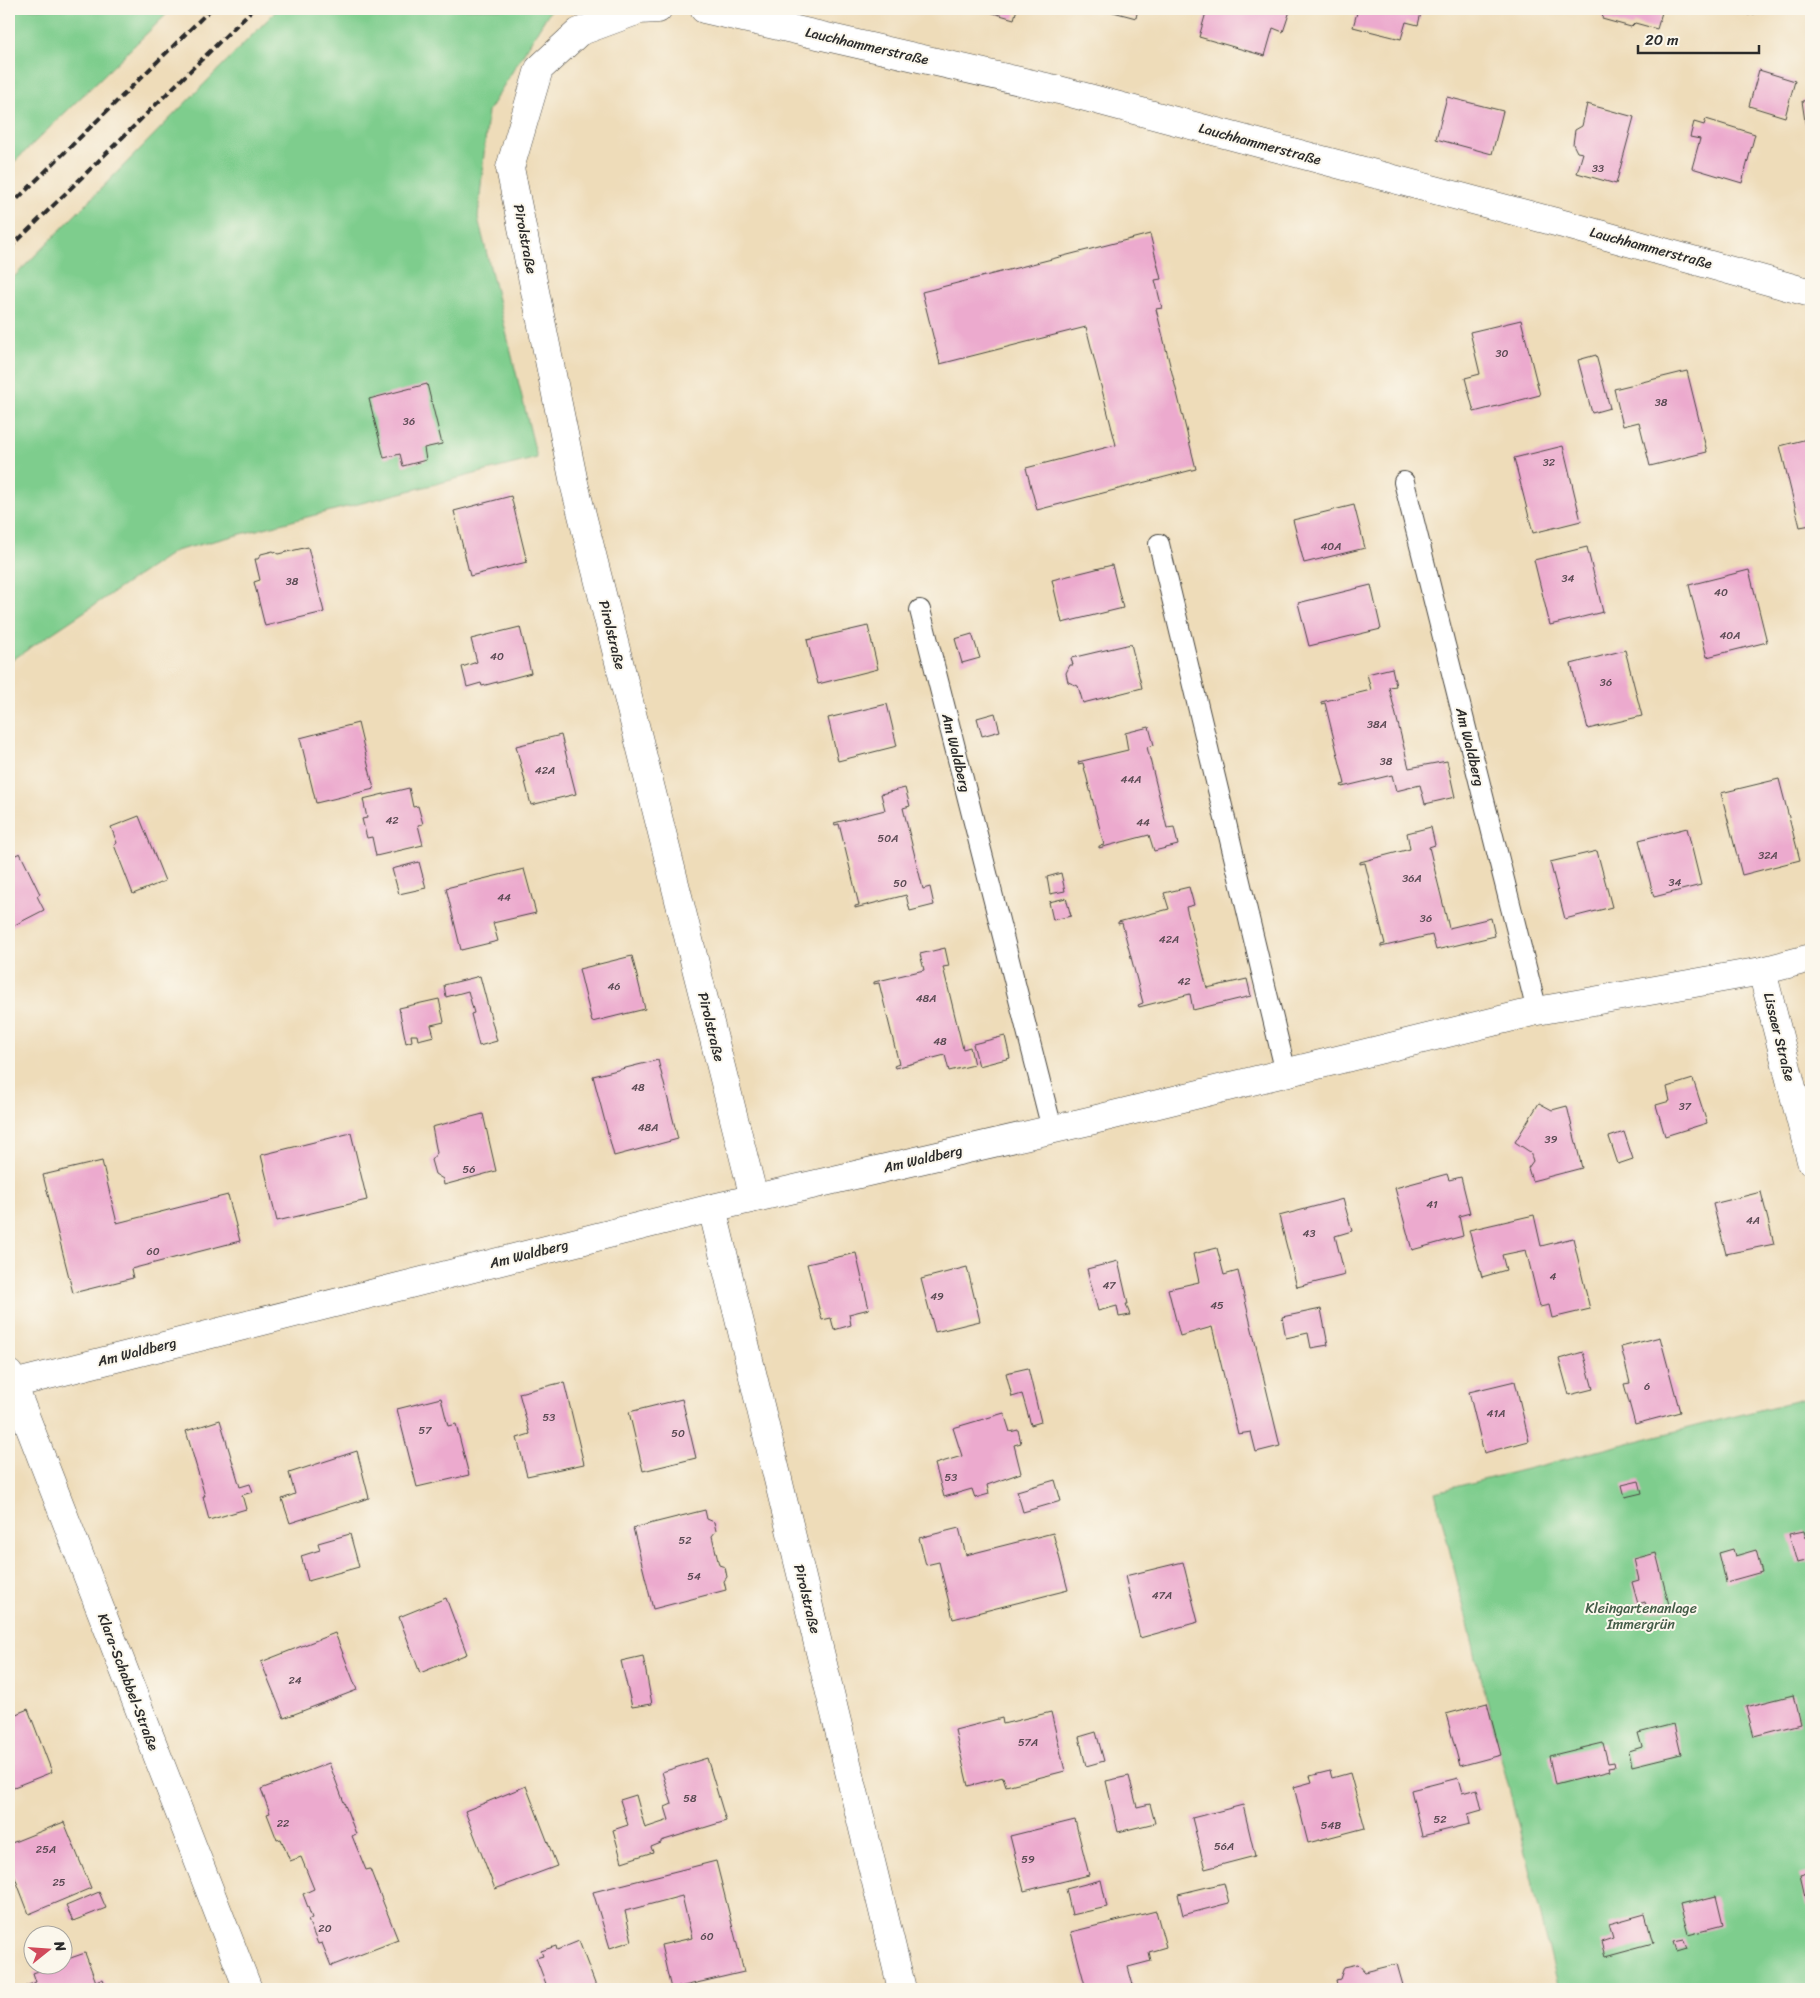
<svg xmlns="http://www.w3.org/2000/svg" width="1820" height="1998" font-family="Sriracha,sans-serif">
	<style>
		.green { fill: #7ecd8d; stroke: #547c5c }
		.building { fill: #ecaace }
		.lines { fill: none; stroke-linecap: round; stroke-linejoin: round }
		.lane-casing { stroke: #484640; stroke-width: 22 }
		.street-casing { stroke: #484640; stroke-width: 29 }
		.lane { stroke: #fff; stroke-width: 20 }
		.street { stroke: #fff; stroke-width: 28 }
		.rail { stroke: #2b2b2b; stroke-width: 4; stroke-dasharray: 8 4; stroke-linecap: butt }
		.labels { text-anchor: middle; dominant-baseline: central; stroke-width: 4; stroke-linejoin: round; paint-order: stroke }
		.number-label { font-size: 11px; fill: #5b4b54 }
		.street-label { font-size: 14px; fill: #2b2b2b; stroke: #fbf7ec }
		.park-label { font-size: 14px; fill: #445c48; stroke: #fbf7ec }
	</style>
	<rect width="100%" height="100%" fill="#fbf7ec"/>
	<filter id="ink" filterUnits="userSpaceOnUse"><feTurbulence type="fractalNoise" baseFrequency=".02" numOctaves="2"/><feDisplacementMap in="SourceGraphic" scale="10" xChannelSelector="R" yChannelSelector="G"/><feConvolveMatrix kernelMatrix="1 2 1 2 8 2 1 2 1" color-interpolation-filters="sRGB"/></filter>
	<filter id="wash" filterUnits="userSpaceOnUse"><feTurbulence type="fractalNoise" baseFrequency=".0096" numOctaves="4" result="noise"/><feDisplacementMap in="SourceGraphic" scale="20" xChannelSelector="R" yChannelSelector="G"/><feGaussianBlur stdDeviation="1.12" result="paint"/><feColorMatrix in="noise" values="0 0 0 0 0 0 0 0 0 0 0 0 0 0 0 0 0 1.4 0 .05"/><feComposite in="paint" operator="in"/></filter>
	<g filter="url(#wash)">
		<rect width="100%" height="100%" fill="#eedcb9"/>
		<g class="green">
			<polygon points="9,9 172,9 9,167"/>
			<polygon points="278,9 551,9 488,111 478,218 537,458 175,551 9,662 9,282"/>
			<polygon points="1811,1397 1811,1989 1559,1989 1435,1492"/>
		</g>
		<g id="blocks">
			<g class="building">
				<polygon points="979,9 1017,9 1014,19"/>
				<polygon points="1102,9 1138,9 1136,18"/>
				<polygon points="1207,9 1280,9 1290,11 1283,32 1273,28 1265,56 1199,37"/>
				<polygon points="1358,9 1422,9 1418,25 1406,22 1401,39 1353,27"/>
				<polygon points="1604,9 1663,9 1657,29 1635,23 1631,27 1602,19"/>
				<polygon points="1747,9 1773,9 1773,10 1748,15"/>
				<polygon points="1759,70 1795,81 1785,117 1749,106"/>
				<polygon points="1447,97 1503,111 1492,154 1436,139"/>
				<polygon points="1811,100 1811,127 1806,128 1802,101"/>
				<polygon points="1587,104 1634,117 1616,184 1577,173 1583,153 1577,152 1573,144 1575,130 1582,126"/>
				<polygon points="1706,119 1755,134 1742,183 1692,168 1700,139 1690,137 1694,122 1704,125"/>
				<polygon points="1150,234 1161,279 1155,280 1162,308 1156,309 1196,469 1037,510 1026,468 1116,445 1086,327 940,364 922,292"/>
				<polygon points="1521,320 1540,395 1474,412 1465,378 1480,374 1470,332"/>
				<polygon points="1596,355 1610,408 1592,413 1578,360"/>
				<polygon points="1687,371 1707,452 1650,466 1639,422 1623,426 1614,389"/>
				<polygon points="427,384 442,444 424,448 426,460 403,466 400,454 384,458 369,399"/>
				<polygon points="1811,438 1811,525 1800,527 1780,446"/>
				<polygon points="1563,446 1581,521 1533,533 1514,458"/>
				<polygon points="511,496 527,562 470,576 454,511"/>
				<polygon points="1354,505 1365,548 1304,563 1293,520"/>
				<polygon points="308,547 324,612 265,626 254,582 260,580 255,559 258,559 261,554 273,551 278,554"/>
				<polygon points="1587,547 1603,612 1550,625 1534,560"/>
				<polygon points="1112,565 1123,608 1062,623 1052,580"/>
				<polygon points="1749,570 1767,642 1707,657 1689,585"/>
				<polygon points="1371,585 1381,629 1309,646 1298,603"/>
				<polygon points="868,626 878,669 818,684 807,640"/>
				<polygon points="520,627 531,673 482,686 481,683 467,687 462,667 477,662 471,639"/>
				<polygon points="972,634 980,658 962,663 955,639"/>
				<polygon points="1131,644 1142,688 1083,703 1078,686 1068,682 1066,673 1070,665 1073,665 1071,658"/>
				<polygon points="1625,650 1642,716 1588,729 1571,664"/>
				<polygon points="1392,668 1396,686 1389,687 1409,768 1447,761 1455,797 1425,804 1420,785 1396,791 1392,775 1342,787 1341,785 1345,784 1325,703 1321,704 1321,702 1371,690 1367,674"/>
				<polygon points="887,704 897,746 838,761 828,718"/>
				<polygon points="995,713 1000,731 982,736 977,718"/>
				<polygon points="358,723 374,789 316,803 300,738"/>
				<polygon points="1149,727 1154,745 1147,747 1167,828 1174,827 1178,845 1154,851 1149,835 1099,848 1099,846 1104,845 1083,763 1078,764 1078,762 1128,750 1125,733"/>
				<polygon points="561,735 576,794 531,805 516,746"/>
				<polygon points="1779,779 1800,860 1742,875 1721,793"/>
				<polygon points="409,788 413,807 418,806 423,824 418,825 423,845 376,856 372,837 367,838 362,819 367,818 363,799"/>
				<polygon points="905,788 910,806 903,808 923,889 930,887 934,905 910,911 906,895 855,908 855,906 859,905 839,824 835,825 834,823 885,810 881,794"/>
				<polygon points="139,816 165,881 133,894 114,845 117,843 111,827"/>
				<polygon points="1431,827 1435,845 1429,847 1449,928 1491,918 1495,936 1436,950 1432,935 1381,947 1381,945 1385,944 1365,863 1360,864 1360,862 1410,849 1407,833"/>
				<polygon points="1687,828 1701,885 1654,897 1639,840"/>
				<polygon points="1597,851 1612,907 1565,919 1550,862"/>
				<polygon points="20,853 40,894 37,896 44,910 9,928 9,858"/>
				<polygon points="419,862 426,888 399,894 392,869"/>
				<polygon points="524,869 536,913 493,923 498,941 461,950 446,888"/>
				<polygon points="1061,873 1065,891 1050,894 1047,877"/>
				<polygon points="1189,887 1194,905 1186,907 1207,988 1247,979 1251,996 1193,1010 1190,994 1139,1007 1138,1005 1143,1003 1122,923 1118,924 1118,922 1169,909 1164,893"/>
				<polygon points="1066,898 1071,916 1053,920 1049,902"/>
				<polygon points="945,948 949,966 943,967 963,1049 970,1047 974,1065 949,1071 945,1055 895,1068 894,1066 899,1064 879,983 874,984 874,982 924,970 920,954"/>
				<polygon points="632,956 645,1009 592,1022 579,969"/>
				<polygon points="480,976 497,1041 479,1046 471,1014 474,1013 468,991 446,997 444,985"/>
				<polygon points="439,999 444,1022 431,1025 434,1036 418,1040 417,1035 411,1035 412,1041 406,1043 399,1008"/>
				<polygon points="1005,1036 1010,1058 979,1066 973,1044"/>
				<polygon points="658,1060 678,1139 614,1156 593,1076"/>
				<polygon points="1693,1079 1707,1123 1665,1136 1656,1105 1670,1101 1667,1087"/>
				<polygon points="1539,1103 1552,1110 1567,1106 1582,1168 1532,1181 1528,1168 1533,1161 1530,1152 1515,1142"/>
				<polygon points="483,1114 496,1171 444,1185 443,1179 435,1174 431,1160 437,1153 432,1127"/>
				<polygon points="1624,1132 1633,1159 1618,1164 1609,1137"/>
				<polygon points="351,1133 367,1200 277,1221 261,1155"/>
				<polygon points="102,1161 117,1223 228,1195 240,1241 131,1269 133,1278 73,1293 43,1175"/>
				<polygon points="1447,1174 1449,1180 1461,1177 1470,1213 1459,1216 1463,1236 1412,1250 1395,1188"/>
				<polygon points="1761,1192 1774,1244 1726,1254 1713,1204"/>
				<polygon points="1343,1199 1352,1231 1335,1236 1345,1275 1297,1287 1279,1216"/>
				<polygon points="1534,1215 1541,1246 1573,1238 1590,1309 1552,1318 1549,1305 1540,1307 1526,1250 1502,1255 1506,1270 1482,1277 1469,1230"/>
				<polygon points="1217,1248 1224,1275 1238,1271 1280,1446 1256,1452 1251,1432 1238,1434 1212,1327 1180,1336 1168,1289 1199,1282 1193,1254"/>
				<polygon points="856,1253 869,1309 849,1314 851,1325 834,1330 831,1318 822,1320 807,1264"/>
				<polygon points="1118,1261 1128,1304 1126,1304 1130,1315 1119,1317 1117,1306 1098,1311 1087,1269"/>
				<polygon points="967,1267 980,1321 935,1332 921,1279"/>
				<polygon points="1321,1309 1328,1345 1311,1348 1308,1333 1286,1338 1282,1317"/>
				<polygon points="1660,1337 1680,1412 1635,1424 1624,1384 1630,1383 1621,1347"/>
				<polygon points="1583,1352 1593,1389 1569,1395 1559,1359"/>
				<polygon points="1028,1368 1041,1422 1031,1425 1022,1394 1012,1397 1006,1373"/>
				<polygon points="1515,1381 1529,1441 1484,1453 1469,1392"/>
				<polygon points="564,1382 584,1464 527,1476 517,1438 530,1434 519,1393"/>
				<polygon points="441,1398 448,1426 456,1424 469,1475 417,1487 397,1409"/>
				<polygon points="682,1399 696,1458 643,1471 629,1412"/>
				<polygon points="1004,1413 1010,1432 1018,1430 1021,1443 1014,1445 1021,1473 987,1485 989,1494 975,1498 972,1489 944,1497 935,1464 962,1456 953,1428"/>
				<polygon points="220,1420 240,1487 250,1484 253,1492 242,1495 246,1509 209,1520 203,1496 205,1496 186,1431"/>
				<polygon points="357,1451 369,1498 290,1523 282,1499 295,1494 289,1473"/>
				<polygon points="1055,1480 1061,1501 1023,1512 1017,1491"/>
				<polygon points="1639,1481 1642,1493 1625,1497 1622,1485"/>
				<polygon points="705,1510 707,1519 714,1522 716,1531 712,1536 719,1565 725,1567 727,1577 724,1581 726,1590 653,1609 633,1528"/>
				<polygon points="959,1528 966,1555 1053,1533 1068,1590 953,1619 939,1562 926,1565 919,1538"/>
				<polygon points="1804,1531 1806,1538 1811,1536 1811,1560 1797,1563 1789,1534"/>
				<polygon points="350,1534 359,1567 308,1581 301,1556 320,1550 318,1543"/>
				<polygon points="1733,1549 1735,1556 1756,1550 1762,1572 1726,1582 1719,1553"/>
				<polygon points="1656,1553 1670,1609 1648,1613 1645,1602 1638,1604 1632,1582 1639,1580 1634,1559"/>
				<polygon points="1183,1562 1198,1622 1140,1638 1125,1576"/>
				<polygon points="446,1598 467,1654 420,1673 399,1617"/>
				<polygon points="335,1633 357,1690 284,1718 261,1662"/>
				<polygon points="643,1656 652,1704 632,1707 621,1661"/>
				<polygon points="1793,1695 1800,1724 1754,1736 1746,1707"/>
				<polygon points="1487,1703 1501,1755 1460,1766 1446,1714"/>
				<polygon points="28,1709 52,1772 9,1789 9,1717"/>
				<polygon points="1051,1712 1065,1771 1006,1786 1003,1777 968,1786 955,1730 1002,1718 1003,1724"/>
				<polygon points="1674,1724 1681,1754 1632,1766 1629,1751 1642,1747 1638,1733"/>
				<polygon points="1096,1732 1104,1761 1086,1766 1079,1737"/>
				<polygon points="1603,1743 1608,1763 1614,1762 1615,1767 1609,1768 1610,1771 1555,1785 1549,1756"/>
				<polygon points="707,1758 726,1821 661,1841 661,1843 651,1847 653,1852 622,1862 613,1830 628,1825 620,1800 636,1795 645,1828 669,1820 665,1807 672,1804 662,1772"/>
				<polygon points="329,1763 356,1834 352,1836 366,1870 370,1869 398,1940 331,1966 322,1943 318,1944 308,1920 312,1918 303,1894 314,1889 301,1857 290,1861 281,1839 277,1840 267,1814 270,1813 261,1789"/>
				<polygon points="1330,1771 1332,1778 1350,1773 1365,1828 1308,1843 1294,1787 1312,1782 1310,1776"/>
				<polygon points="1129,1776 1137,1807 1150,1804 1155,1823 1118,1832 1106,1781"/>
				<polygon points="1458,1778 1462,1793 1477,1789 1482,1810 1468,1814 1470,1824 1422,1836 1411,1790"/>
				<polygon points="526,1786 557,1866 495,1889 465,1811"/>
				<polygon points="1243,1805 1255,1856 1205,1869 1192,1818"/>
				<polygon points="1075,1820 1089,1875 1024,1891 1010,1836"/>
				<polygon points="64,1822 91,1888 29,1914 9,1862 9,1844"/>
				<polygon points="716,1861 744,1972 671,1989 661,1945 692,1938 682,1896 625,1911 632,1941 610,1948 593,1892"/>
				<polygon points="1811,1872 1811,1904 1807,1905 1800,1875"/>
				<polygon points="1101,1880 1107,1907 1072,1915 1066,1889"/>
				<polygon points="1224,1883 1229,1903 1183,1915 1178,1894"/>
				<polygon points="99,1892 106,1908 73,1921 66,1906"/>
				<polygon points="1716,1896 1723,1925 1688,1934 1680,1905"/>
				<polygon points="1156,1911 1166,1947 1149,1952 1151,1961 1128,1967 1134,1989 1086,1989 1071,1932"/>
				<polygon points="1645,1914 1653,1943 1605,1956 1601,1942 1613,1938 1609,1924"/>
				<polygon points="1684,1940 1687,1948 1677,1951 1674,1942"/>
				<polygon points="579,1941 597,1989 548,1989 536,1958 543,1956 541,1951 556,1946 557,1950"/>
				<polygon points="85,1953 96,1982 103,1979 107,1989 19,1989 36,1982 33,1973 52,1966 62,1966 62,1961"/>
				<polygon points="1358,1964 1365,1972 1397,1964 1404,1989 1338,1989 1336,1980 1340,1979 1344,1967"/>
			</g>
		</g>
	</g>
	<g filter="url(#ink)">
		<use href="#blocks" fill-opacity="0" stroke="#484640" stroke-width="1"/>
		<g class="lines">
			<g class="lane-casing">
				<g id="lane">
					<polyline points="1404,482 1537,1011"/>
					<polyline points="1159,544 1286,1073"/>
					<polyline points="920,610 1052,1129"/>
				</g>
			</g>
			<g class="street-casing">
				<g id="street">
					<polyline points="658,9 639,10 579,32 539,69 510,168 574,483 754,1198"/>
					<polyline points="704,9 1059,90 1567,225 1811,293"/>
					<polyline points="1762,971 1811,1161"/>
					<polyline points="712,1208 902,1989"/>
					<polyline points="9,1374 248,1989"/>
					<polyline points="9,1385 712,1208 1089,1121 1537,1011 1762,971 1811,958"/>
				</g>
			</g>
			<use href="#lane" class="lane"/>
			<use href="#street" class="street"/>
			<g class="rail">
				<polyline points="9,207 211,9"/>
				<polyline points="9,249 253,9"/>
			</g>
		</g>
	</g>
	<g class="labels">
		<g class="number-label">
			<text x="1598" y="168">33</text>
			<text x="1502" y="353">30</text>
			<text x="1661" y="402">38</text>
			<text x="409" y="421">36</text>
			<text x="1549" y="462">32</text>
			<text x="1331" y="546">40A</text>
			<text x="1568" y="578">34</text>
			<text x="292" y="581">38</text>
			<text x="1721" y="592">40</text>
			<text x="1730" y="635">40A</text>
			<text x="497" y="656">40</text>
			<text x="1606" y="682">36</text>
			<text x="1377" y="724">38A</text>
			<text x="1386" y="761">38</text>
			<text x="545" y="770">42A</text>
			<text x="1131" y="779">44A</text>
			<text x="392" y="820">42</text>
			<text x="1143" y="822">44</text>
			<text x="888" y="838">50A</text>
			<text x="1768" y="855">32A</text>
			<text x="1412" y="878">36A</text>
			<text x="1675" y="882">34</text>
			<text x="900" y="883">50</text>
			<text x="504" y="897">44</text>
			<text x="1426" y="918">36</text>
			<text x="1169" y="939">42A</text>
			<text x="1184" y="981">42</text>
			<text x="614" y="986">46</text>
			<text x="926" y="998">48A</text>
			<text x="940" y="1041">48</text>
			<text x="638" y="1087">48</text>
			<text x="1685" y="1106">37</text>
			<text x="648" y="1127">48A</text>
			<text x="1551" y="1139">39</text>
			<text x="469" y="1169">56</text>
			<text x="1432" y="1204">41</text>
			<text x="1753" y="1220">4A</text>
			<text x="1309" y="1233">43</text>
			<text x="153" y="1251">60</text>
			<text x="1553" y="1276">4</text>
			<text x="1109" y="1285">47</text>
			<text x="937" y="1296">49</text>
			<text x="1217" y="1305">45</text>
			<text x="1647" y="1386">6</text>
			<text x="1496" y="1413">41A</text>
			<text x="549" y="1417">53</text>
			<text x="425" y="1430">57</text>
			<text x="678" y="1433">50</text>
			<text x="951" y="1477">53</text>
			<text x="685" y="1540">52</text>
			<text x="694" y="1576">54</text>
			<text x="1162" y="1595">47A</text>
			<text x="295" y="1680">24</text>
			<text x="1028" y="1742">57A</text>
			<text x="690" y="1798">58</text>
			<text x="1440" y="1819">52</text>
			<text x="283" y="1823">22</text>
			<text x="1331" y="1825">54B</text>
			<text x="1224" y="1846">56A</text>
			<text x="46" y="1849">25A</text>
			<text x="1028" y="1859">59</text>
			<text x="59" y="1882">25</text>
			<text x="325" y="1928">20</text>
			<text x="707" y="1936">60</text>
		</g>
		<g class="street-label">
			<text transform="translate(867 46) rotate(13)">Lauchhammerstraße</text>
			<text transform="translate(1260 144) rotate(15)">Lauchhammerstraße</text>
			<text transform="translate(525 239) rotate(79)">Pirolstraße</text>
			<text transform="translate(1651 248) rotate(15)">Lauchhammerstraße</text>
			<text transform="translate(612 635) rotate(76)">Pirolstraße</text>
			<text transform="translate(1470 747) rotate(76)">Am Waldberg</text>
			<text transform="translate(956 753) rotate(76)">Am Waldberg</text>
			<text transform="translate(711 1027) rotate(76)">Pirolstraße</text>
			<text transform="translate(1779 1037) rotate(76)">Lissaer Straße</text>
			<text transform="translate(923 1159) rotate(-13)">Am Waldberg</text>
			<text transform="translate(529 1254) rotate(-14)">Am Waldberg</text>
			<text transform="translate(137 1352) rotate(-14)">Am Waldberg</text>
			<text transform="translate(807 1599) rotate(76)">Pirolstraße</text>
			<text transform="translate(128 1682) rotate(69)">Klara-Schabbel-Straße</text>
		</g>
		<g class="park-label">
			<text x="1641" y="1608">Kleingartenanlage<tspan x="1641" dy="16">Immergrün</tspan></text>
		</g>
	</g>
	<rect width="1820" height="1998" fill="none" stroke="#fbf7ec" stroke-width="30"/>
	<g transform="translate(48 1950) rotate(73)"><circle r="24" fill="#fbf7ec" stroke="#a8a59f"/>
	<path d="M0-4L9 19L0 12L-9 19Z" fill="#d1495b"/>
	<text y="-8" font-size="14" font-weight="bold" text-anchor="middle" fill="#2b2b2b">N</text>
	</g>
	<path d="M1638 45v8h121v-8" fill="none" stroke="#2b2b2b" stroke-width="2.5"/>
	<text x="1645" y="45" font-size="15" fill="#2b2b2b" stroke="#fbf7ec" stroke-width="4" paint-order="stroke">20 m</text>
</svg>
